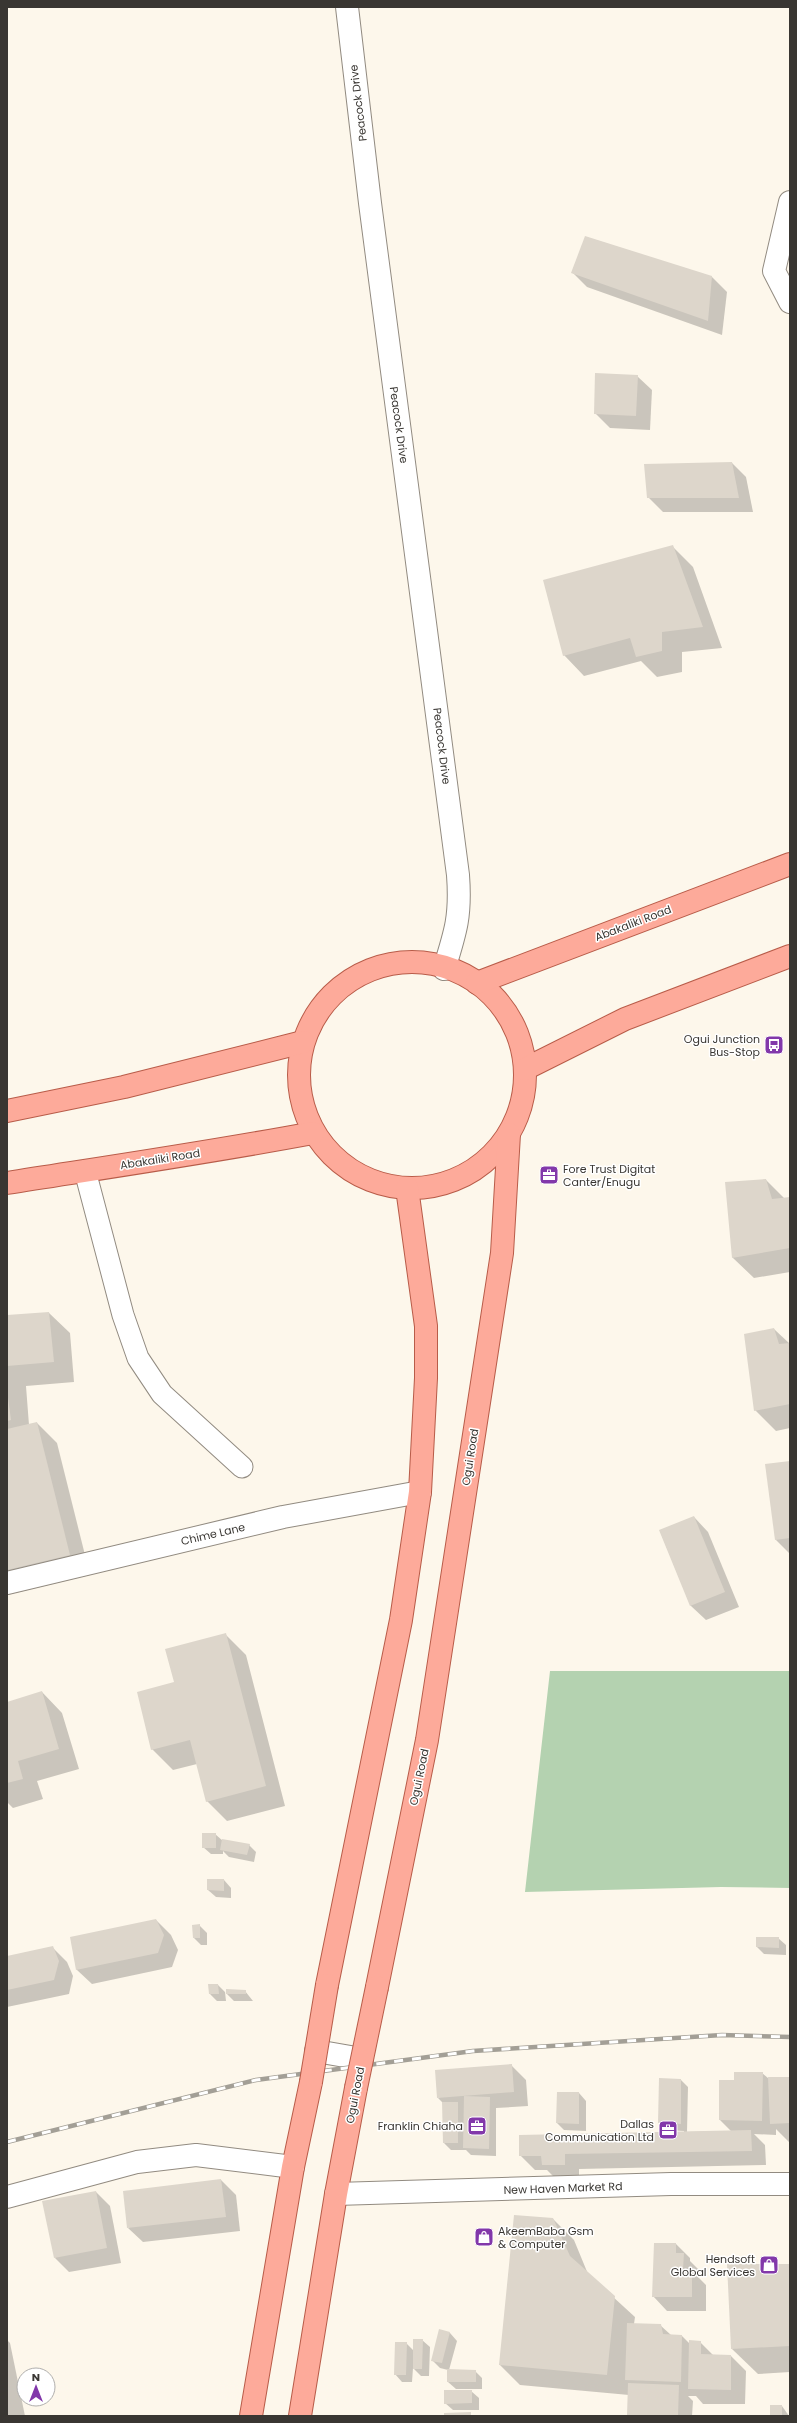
<svg xmlns="http://www.w3.org/2000/svg" width="797" height="2423" font-family="Poppins,sans-serif">
	<style>
		.green { fill: #b4d2b0 }
		.shadow { fill: #0003 }
		.building { fill: #ddd6cb }
		.lines { fill: none; stroke-linecap: round; stroke-linejoin: round }
		.service-casing { stroke: #928b81; stroke-width: 23 }
		.minor-casing { stroke: #928b81; stroke-width: 24 }
		.tertiary-casing { stroke: #928b81; stroke-width: 24 }
		.secondary-casing { stroke: #928b81; stroke-width: 24 }
		.primary-casing { stroke: #b85c49; stroke-width: 24 }
		.service { stroke: #fff; stroke-width: 21 }
		.minor { stroke: #fff; stroke-width: 22 }
		.tertiary { stroke: #fff; stroke-width: 22 }
		.secondary { stroke: #fff; stroke-width: 22 }
		.primary { stroke: #fdaa9a; stroke-width: 22 }
		.rail-casing { stroke: #a39f96; stroke-width: 4.5 }
		.rail { stroke: #fff; stroke-width: 3; stroke-dasharray: 9; stroke-linecap: butt }
		.primary-bridge-casing { stroke: #b85c49; stroke-width: 24; stroke-linecap: butt }
		.primary-bridge { stroke: #fdaa9a; stroke-width: 22 }
		.labels { text-anchor: middle; dominant-baseline: central; stroke-width: 3; stroke-linejoin: round; paint-order: stroke }
		.street-label { font-size: 11px; fill: #393632; stroke: #fff }
		.poi-label { font-size: 11px; fill: #393632; stroke: #fff; text-anchor: end }
	</style>
	<rect width="100%" height="100%" fill="#fdf7eb"/>
	<polygon class="green" points="550,1671 790,1671 790,1888 721,1887 525,1892"/>
	<g class="shadow">
		<polygon points="586,237 712,277 727,292 722,335 587,287 572,272"/>
		<polygon points="637,376 652,390 650,430 610,428 595,413"/>
		<polygon points="732,463 746,477 753,512 663,512 648,497"/>
		<polygon points="672,546 693,567 722,648 682,652 682,672 657,677 641,661 584,676 564,655"/>
		<polygon points="766,1180 784,1198 790,1198 790,1272 754,1278 733,1258 726,1183"/>
		<polygon points="49,1313 70,1333 74,1382 26,1386 29,1425 37,1423 57,1443 90,1575 7,1595 7,1316"/>
		<polygon points="774,1329 790,1344 790,1428 776,1431 755,1410"/>
		<polygon points="790,1462 790,1554 776,1540"/>
		<polygon points="694,1517 708,1532 739,1607 706,1620 691,1606 660,1531"/>
		<polygon points="225,1634 246,1655 285,1806 227,1821 207,1801 197,1764 173,1770 152,1749 175,1683"/>
		<polygon points="42,1692 62,1713 79,1769 37,1781 43,1799 13,1808 7,1802 7,1703"/>
		<polygon points="215,1834 223,1841 249,1845 256,1852 254,1862 229,1857 223,1851 223,1854 211,1854 203,1847"/>
		<polygon points="208,1880 224,1880 231,1888 231,1898 216,1897 208,1890"/>
		<polygon points="156,1920 171,1935 178,1950 172,1967 92,1984 77,1970 71,1938"/>
		<polygon points="199,1925 207,1933 207,1945 201,1945 194,1938"/>
		<polygon points="778,1938 786,1945 786,1955 764,1954 757,1947"/>
		<polygon points="52,1947 67,1962 73,1976 69,1994 7,2007 7,1957"/>
		<polygon points="218,1985 227,1994 245,1991 253,2001 234,2001 225,1992 226,2001 217,2001 210,1994"/>
		<polygon points="511,2065 526,2080 528,2106 496,2108 496,2156 471,2155 466,2150 451,2150 444,2143 443,2103 438,2098"/>
		<polygon points="762,2073 768,2078 790,2078 790,2143 776,2129 776,2135 754,2134 765,2145 766,2165 579,2169 579,2179 557,2180 547,2170 535,2170 520,2155 684,2132 684,2131 666,2130 659,2123 681,2080 688,2087 687,2132 731,2131 720,2120 735,2081"/>
		<polygon points="579,2093 586,2101 586,2131 564,2130 557,2123"/>
		<polygon points="221,2180 236,2195 240,2231 143,2242 128,2228"/>
		<polygon points="96,2192 110,2206 121,2263 69,2272 55,2258"/>
		<polygon points="553,2219 574,2240 588,2274 635,2317 634,2324 660,2325 671,2335 682,2336 690,2344 700,2342 714,2356 731,2356 746,2371 745,2404 703,2404 696,2396 688,2396 693,2401 692,2416 628,2416 629,2395 520,2385 500,2365"/>
		<polygon points="676,2244 690,2258 690,2261 698,2269 697,2276 706,2285 706,2311 667,2311 653,2296"/>
		<polygon points="790,2265 790,2372 758,2374 732,2349"/>
		<polygon points="440,2331 450,2333 457,2341 449,2370 475,2371 482,2378 482,2389 456,2389 448,2382 448,2370 440,2368 432,2360"/>
		<polygon points="7,2340 10,2343 25,2416 7,2416"/>
		<polygon points="422,2340 430,2347 429,2376 421,2376 413,2368 412,2382 402,2382 395,2374 406,2343 414,2351"/>
		<polygon points="471,2391 479,2398 479,2410 453,2410 445,2403"/>
		<polygon points="771,2406 782,2406 789,2416 771,2416"/>
	</g>
	<g class="building">
		<polygon points="585,236 712,276 708,321 571,273"/>
		<polygon points="595,373 638,375 636,416 594,414"/>
		<polygon points="732,462 739,498 647,498 644,464"/>
		<polygon points="673,545 703,627 662,632 662,651 636,657 630,638 563,656 543,580"/>
		<polygon points="766,1179 772,1199 790,1197 790,1248 732,1258 725,1182"/>
		<polygon points="49,1312 54,1362 7,1366 7,1315"/>
		<polygon points="774,1328 779,1344 790,1343 790,1404 754,1411 744,1334"/>
		<polygon points="7,1390 11,1420 7,1421"/>
		<polygon points="37,1422 70,1555 7,1570 7,1429"/>
		<polygon points="790,1461 790,1538 775,1540 765,1464"/>
		<polygon points="694,1516 725,1592 690,1606 659,1530"/>
		<polygon points="226,1633 266,1786 206,1802 190,1740 151,1750 137,1692 174,1682 165,1649"/>
		<polygon points="42,1691 59,1749 18,1761 23,1779 7,1783 7,1702"/>
		<rect x="202" y="1833" width="14" height="15"/>
		<polygon points="222,1839 250,1844 247,1855 220,1850"/>
		<polygon points="207,1879 224,1879 224,1891 207,1890"/>
		<polygon points="156,1919 164,1935 158,1953 76,1970 70,1937"/>
		<polygon points="200,1924 200,1938 193,1938 192,1925"/>
		<polygon points="756,1937 779,1937 779,1948 756,1947"/>
		<polygon points="53,1946 59,1961 54,1980 7,1990 7,1956"/>
		<polygon points="208,1984 218,1984 219,1994 209,1994"/>
		<polygon points="226,1989 246,1990 246,1994 226,1994"/>
		<polygon points="512,2064 514,2092 437,2098 435,2070"/>
		<polygon points="734,2072 763,2072 762,2121 719,2120 719,2080 734,2080"/>
		<polygon points="768,2077 790,2077 790,2123 770,2124"/>
		<polygon points="659,2078 681,2079 681,2124 658,2123"/>
		<polygon points="557,2092 579,2092 579,2124 556,2123"/>
		<polygon points="464,2096 490,2097 489,2149 463,2148"/>
		<polygon points="442,2102 458,2102 458,2143 443,2143"/>
		<polygon points="751,2130 752,2151 565,2154 565,2165 542,2165 541,2156 519,2156 519,2135"/>
		<polygon points="221,2179 226,2217 127,2228 123,2191"/>
		<polygon points="96,2191 107,2248 54,2258 42,2201"/>
		<polygon points="514,2215 553,2218 570,2256 615,2296 607,2375 499,2365"/>
		<polygon points="654,2243 676,2243 676,2253 684,2253 683,2269 692,2269 692,2297 652,2297"/>
		<polygon points="727,2264 790,2264 790,2346 731,2349"/>
		<polygon points="627,2323 661,2324 663,2334 682,2335 681,2382 625,2380"/>
		<polygon points="439,2329 450,2332 442,2363 431,2361"/>
		<polygon points="413,2339 423,2339 422,2369 413,2369"/>
		<polygon points="689,2340 701,2341 701,2354 731,2355 731,2390 688,2389"/>
		<polygon points="395,2342 407,2342 406,2375 394,2375"/>
		<polygon points="447,2369 476,2370 476,2382 447,2382"/>
		<polygon points="628,2383 679,2385 678,2416 627,2416"/>
		<polygon points="444,2390 472,2390 472,2403 444,2404"/>
		<rect x="770" y="2405" width="12" height="11"/>
		<polygon points="471,2412 471,2416 444,2416 444,2413"/>
	</g>
	<g class="lines">
		<g class="service-casing">
			<polyline id="service" points="85,1171 123,1315 138,1358 162,1394 242,1467"/>
		</g>
		<g class="minor-casing">
			<g id="minor">
				<polyline points="790,202 774,271 790,302"/>
				<polyline points="7,1583 283,1517 420,1492"/>
				<polyline points="336,2194 671,2184 790,2184"/>
				<polyline points="7,2197 137,2162 196,2155 293,2167"/>
			</g>
		</g>
		<g class="tertiary-casing">
			<path id="tertiary" d="M347 7 370 203 458 875C461 915 456 931 444 969"/>
		</g>
		<g class="secondary-casing">
			<polyline id="secondary" points="316,2051 362,2059"/>
		</g>
		<g class="primary-casing">
			<g id="primary">
				<circle cx="412" cy="1075" r="113"/>
				<polyline points="477,983 790,864"/>
				<polyline points="525,1069 625,1019 790,956"/>
				<polyline points="7,1111 124,1087 303,1042"/>
				<path d="M7 1183C109 1167 212 1152 313 1133"/>
				<polyline points="327,1985 401,1620 420,1492 426,1378 426,1326 407,1188"/>
				<polyline points="377,1987 427,1740 502,1253 509,1134"/>
				<polyline points="251,2416 293,2167 311,2082"/>
				<polyline points="300,2416 336,2194 356,2088"/>
			</g>
		</g>
		<use href="#service" class="service"/>
		<use href="#minor" class="minor"/>
		<use href="#tertiary" class="tertiary"/>
		<use href="#secondary" class="secondary"/>
		<use href="#primary" class="primary"/>
		<g class="rail-casing">
			<polyline id="rail" points="7,2142 256,2080 473,2051 722,2035 790,2037"/>
		</g>
		<use href="#rail" class="rail"/>
		<g class="primary-bridge-casing">
			<g id="primary-bridge">
				<polyline points="311,2082 327,1985"/>
				<polyline points="356,2088 377,1987"/>
			</g>
		</g>
		<use href="#primary-bridge" class="primary-bridge"/>
	</g>
	<defs>
		<g id="bus-square" transform="scale(1)"><rect x="-9" y="-9" width="18" height="18" rx="4" fill="#8238aa" stroke="#fff"/><path d="M-5-6H5V4H4V6H2V4H-2V6H-4V4H-5ZM-3.5-4V0h7V-4ZM-3.5 1.2v1.5H-2V1.2ZM2 1.2v1.5H3.5V1.2Z" fill="#fff"/></g>
		<g id="office-square" transform="scale(1)"><rect x="-9" y="-9" width="18" height="18" rx="4" fill="#8238aa" stroke="#fff"/><path d="M-6-3h4V-5.5h4V-3h4V5H-6ZM-1-4.5V-3h2v-1.5ZM-6 0V1H6V0Z" fill="#fff"/></g>
		<g id="shop-square" transform="scale(1)"><rect x="-9" y="-9" width="18" height="18" rx="4" fill="#8238aa" stroke="#fff"/><path d="M-5-2.5h2.3a2.7 3.5 0 0 1 5.4 0H5L5.5 6h-11ZM-1.5-2.5h3a1.5 2.3 0 0 0-3 0Z" fill="#fff"/></g>
	</defs>
	<g fill-rule="evenodd">
		<use href="#bus-square" x="774" y="1045"/>
		<use href="#office-square" x="549" y="1175"/>
		<use href="#office-square" x="477" y="2126"/>
		<use href="#office-square" x="668" y="2130"/>
		<use href="#shop-square" x="484" y="2237"/>
		<use href="#shop-square" x="769" y="2265"/>
	</g>
	<g class="labels">
		<g class="street-label">
			<text transform="translate(358 103) rotate(-97)">Peacock Drive</text>
			<text transform="translate(399 425) rotate(82)">Peacock Drive</text>
			<text transform="translate(442 746) rotate(83)">Peacock Drive</text>
			<text transform="translate(633 923) rotate(-21)">Abakaliki Road</text>
			<text transform="translate(160 1159) rotate(-9)">Abakaliki Road</text>
			<text transform="translate(470 1457) rotate(-81)">Ogui Road</text>
			<text transform="translate(213 1534) rotate(-13)">Chime Lane</text>
			<text transform="translate(419 1777) rotate(-78)">Ogui Road</text>
			<text transform="translate(355 2095) rotate(-79)">Ogui Road</text>
			<text transform="translate(563 2188) rotate(-2)">New Haven Market Rd</text>
		</g>
		<g class="poi-label">
			<text x="760" y="1039">Ogui Junction<tspan x="760" dy="13">Bus-Stop</tspan></text>
			<text x="563" y="1169" text-anchor="start">Fore Trust Digitat<tspan x="563" dy="13">Canter/Enugu</tspan></text>
			<text x="654" y="2124">Dallas<tspan x="654" dy="13">Communication Ltd</tspan></text>
			<text x="463" y="2126">Franklin Chiaha</text>
			<text x="498" y="2231" text-anchor="start">AkeemBaba Gsm<tspan x="498" dy="13">&amp; Computer</tspan></text>
			<text x="755" y="2259">Hendsoft<tspan x="755" dy="13">Global Services</tspan></text>
		</g>
	</g>
	<rect width="797" height="2423" fill="none" stroke="#393632" stroke-width="16"/>
	<g transform="translate(36 2387)"><circle r="19" fill="#ffffff" stroke="#b0afad"/>
	<path d="M0-3L7 15L0 10L-7 15Z" fill="#8238aa"/>
	<text y="-6" font-size="11" font-weight="bold" text-anchor="middle" fill="#393632">N</text>
	</g>
</svg>
